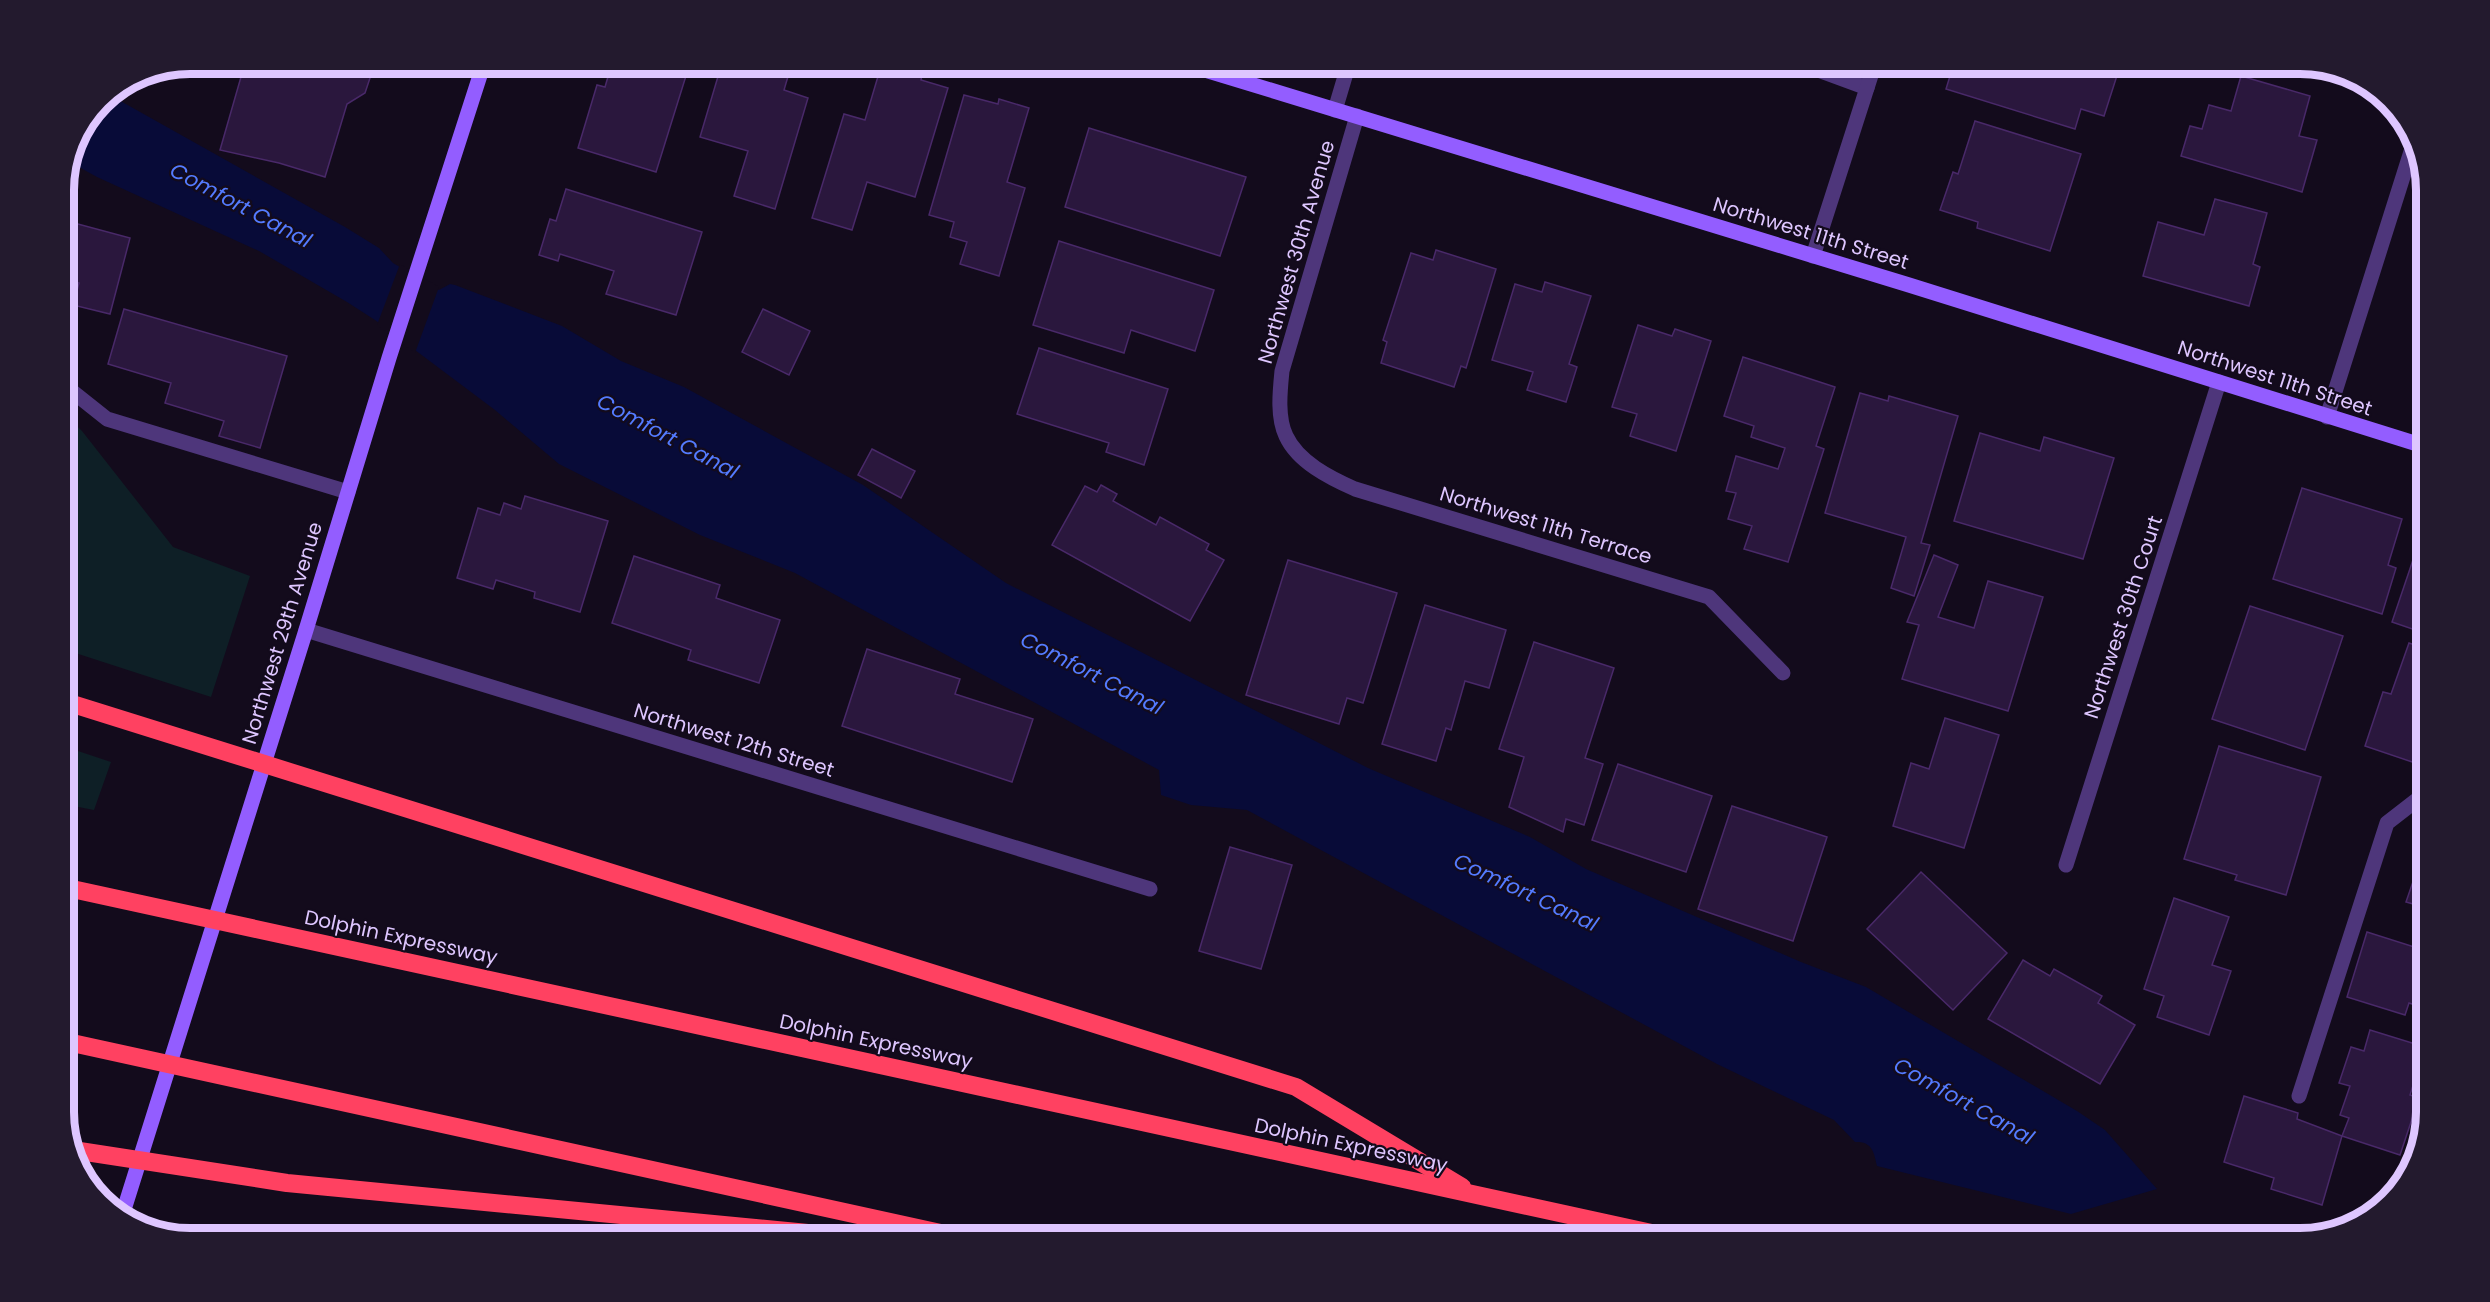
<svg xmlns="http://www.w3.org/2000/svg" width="2490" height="1302" font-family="Poppins,sans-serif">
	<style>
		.green { fill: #0e1f26 }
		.water { fill: #080b38 }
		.pier { fill: #130b1c }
		.building { fill: #2a173d; stroke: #492969; stroke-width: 1.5 }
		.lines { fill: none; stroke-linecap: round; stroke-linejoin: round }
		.lane { stroke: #4e367b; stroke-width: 15 }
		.street { stroke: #4e367b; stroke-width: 15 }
		.secondary { stroke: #935dff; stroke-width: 15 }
		.highway { stroke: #ff4161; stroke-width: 18 }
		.labels { text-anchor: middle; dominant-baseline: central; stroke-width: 4.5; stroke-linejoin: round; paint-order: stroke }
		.street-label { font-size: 20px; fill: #dec6ff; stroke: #130b1c }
		.water-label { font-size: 21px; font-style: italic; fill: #547bff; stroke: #130b1c }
		.rim { fill: none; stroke: #dec6ff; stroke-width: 8 }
	</style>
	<rect width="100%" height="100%" fill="#130b1c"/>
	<g class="green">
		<polygon points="63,413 82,431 173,547 250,576 211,697 63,649"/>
		<polygon points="63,746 111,762 94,810 63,804"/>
	</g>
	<path class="water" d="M108 94 345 227 379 248 393 263 439 290 450 284 455 285 562 326 621 361 684 387 863 485 1006 583 1368 768 1530 837 1586 869 1801 962 1866 987 2077 1111 2105 1130 2157 1189 2071 1214 1877 1166C1874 1152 1872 1141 1855 1142L1834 1120 1717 1064 1247 810 1191 805 1161 795 1159 770 795 573 700 535 559 464 495 410 375 320 347 302 259 251 97 177 68 161C73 137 88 108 108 94Z"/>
	<polygon class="pier" points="400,264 439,287 415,353 377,325"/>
	<g class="building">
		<polygon points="245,63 272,63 291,69 293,63 375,63 365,93 347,104 325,177 279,163 220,150"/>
		<polygon points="612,63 690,63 656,172 578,148 597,85 605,87"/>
		<polygon points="722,63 792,63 784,90 808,98 775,209 734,196 748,151 700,137"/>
		<polygon points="882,63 922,74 921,80 948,88 915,197 867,182 852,230 812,218 844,114 865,120"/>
		<polygon points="1954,63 2121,63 2104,116 2081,109 2075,129 1946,89"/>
		<polygon points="2292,63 2301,63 2326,69 2325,73"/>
		<polygon points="2241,76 2310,96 2299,136 2317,140 2302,192 2181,156 2190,126 2202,129 2209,105 2231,111"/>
		<polygon points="964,95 998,104 999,99 1029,108 1007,182 1025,188 999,276 960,264 967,242 950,237 954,222 929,215"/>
		<polygon points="1975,121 2081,154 2050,251 1977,228 1978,222 1940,210 1953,172 1958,174"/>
		<polygon points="1089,128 1246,177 1220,256 1065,207"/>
		<polygon points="566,189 702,232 676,315 606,294 614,271 560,254 558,261 539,255 550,219 556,221"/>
		<polygon points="2215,199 2267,213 2253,264 2260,267 2249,306 2143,276 2158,222 2204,235"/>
		<polygon points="63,220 130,238 110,314 73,305 79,283 63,279"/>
		<polygon points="1059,241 1214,290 1195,351 1131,330 1124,353 1033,325"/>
		<polygon points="1436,250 1496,269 1466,368 1461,366 1454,387 1381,363 1387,342 1383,340 1411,253 1433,260"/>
		<polygon points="1545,282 1591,296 1569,364 1577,367 1566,402 1527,390 1533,372 1492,360 1515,284 1542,292"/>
		<polygon points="124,309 287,356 260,448 219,436 224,421 165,403 171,383 108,364"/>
		<polygon points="763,309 810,331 789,375 742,352"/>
		<polygon points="1638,325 1672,336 1675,329 1711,341 1676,451 1630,436 1637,414 1612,407"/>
		<polygon points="1039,348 1168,389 1144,465 1106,452 1109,443 1017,414"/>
		<polygon points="1743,357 1835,387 1816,446 1824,449 1788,562 1744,549 1752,526 1728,519 1736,493 1726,491 1736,456 1778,469 1785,448 1751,437 1754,426 1724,416"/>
		<polygon points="1860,393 1888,401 1889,396 1958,416 1921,543 1930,545 1914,596 1891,588 1906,537 1825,513"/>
		<polygon points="1980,433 2040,451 2044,437 2114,458 2083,559 1954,521"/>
		<polygon points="872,449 915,471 901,498 858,475"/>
		<polygon points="1101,485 1117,494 1113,501 1156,525 1160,517 1209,544 1206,550 1224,560 1190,621 1052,545 1085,486 1097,492"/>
		<polygon points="2302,488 2402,519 2388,565 2396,568 2382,614 2273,579"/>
		<polygon points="525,496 608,521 580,612 534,598 535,592 496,580 493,589 457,578 478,508 500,515 504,503 521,509"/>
		<polygon points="2416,551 2427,554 2427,634 2392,622"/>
		<polygon points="1934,555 1958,565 1938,617 1974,628 1988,581 2043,597 2008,711 1902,679 1919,625 1907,622"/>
		<polygon points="634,556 720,585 716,598 780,620 759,683 688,660 691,650 612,623"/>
		<polygon points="1288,560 1397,593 1363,703 1347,698 1339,724 1246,695"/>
		<polygon points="1425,605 1506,630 1489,688 1465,681 1451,730 1446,728 1436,761 1382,744"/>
		<polygon points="2250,606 2343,636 2305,750 2212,719"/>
		<polygon points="1534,642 1614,668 1585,758 1603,764 1584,825 1566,819 1563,832 1509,807 1524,757 1499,749"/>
		<polygon points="2409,643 2427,649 2427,767 2365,746 2383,692 2391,694"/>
		<polygon points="867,649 960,679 955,694 1033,719 1012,782 842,726"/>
		<polygon points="1945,718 1999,735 1964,848 1893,826 1911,763 1929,769"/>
		<polygon points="2219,746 2321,777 2286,895 2235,880 2237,875 2184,859"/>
		<polygon points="1618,764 1712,796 1686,872 1592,840"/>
		<polygon points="1732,806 1827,837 1793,941 1698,909"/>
		<polygon points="2427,841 2427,908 2406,902"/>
		<polygon points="1230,847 1292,865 1261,969 1199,951"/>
		<polygon points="1921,872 2007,953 1953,1010 1867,929"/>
		<polygon points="2174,898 2229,917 2212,965 2231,971 2209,1035 2157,1017 2164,996 2144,989"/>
		<polygon points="2367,932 2427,951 2427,1009 2409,1003 2405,1015 2347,997"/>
		<polygon points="2023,960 2050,976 2054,969 2102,996 2098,1003 2135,1025 2100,1084 1988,1019"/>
		<polygon points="2370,1030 2425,1047 2410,1095 2419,1098 2400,1155 2342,1136 2349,1118 2340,1115 2350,1086 2339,1083 2351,1047 2364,1051"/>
		<polygon points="2244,1096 2298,1113 2297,1119 2342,1136 2322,1205 2271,1189 2274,1178 2224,1162"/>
	</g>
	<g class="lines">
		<g class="lane">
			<polyline points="1799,63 1867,88"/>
			<polyline points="1335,110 1349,63"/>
			<polyline points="2299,1096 2387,823 2427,792"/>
		</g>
		<g class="street">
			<path d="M1357 116 1282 371C1280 391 1277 417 1286 436 1298 462 1330 478 1355 489L1709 597 1783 673"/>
			<polyline points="1813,256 1875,63"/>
			<polyline points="63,384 107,419 348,492"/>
			<polyline points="2327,417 2414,142"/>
			<polyline points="306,630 1150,889"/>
			<polyline points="2066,865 2219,382"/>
		</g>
		<g class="secondary">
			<polyline points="1182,63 1909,285 2427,447"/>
			<polyline points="122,1216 306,630 389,358 484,63"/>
		</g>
		<g class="highway">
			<polyline points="63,701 1296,1087 1462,1187"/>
			<polyline points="63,887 1679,1239"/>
			<polyline points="63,1041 968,1239"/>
			<polyline points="73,1150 287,1183 870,1239"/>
		</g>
	</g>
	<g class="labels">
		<g class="street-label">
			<text transform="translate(1811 233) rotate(17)">Northwest 11th Street</text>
			<text transform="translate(1296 252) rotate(-74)">Northwest 30th Avenue</text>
			<text transform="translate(2275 378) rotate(18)">Northwest 11th Street</text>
			<text transform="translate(1546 525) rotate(17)">Northwest 11th Terrace</text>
			<text transform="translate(2123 617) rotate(-72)">Northwest 30th Court</text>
			<text transform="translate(282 633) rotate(-73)">Northwest 29th Avenue</text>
			<text transform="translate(734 740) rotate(17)">Northwest 12th Street</text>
			<text transform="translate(401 937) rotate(12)">Dolphin Expressway</text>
			<text transform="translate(876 1041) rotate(12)">Dolphin Expressway</text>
			<text transform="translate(1351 1145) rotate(12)">Dolphin Expressway</text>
		</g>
		<g class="water-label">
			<text transform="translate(241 205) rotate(28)">Comfort Canal</text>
			<text transform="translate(668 436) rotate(28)">Comfort Canal</text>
			<text transform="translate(1092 673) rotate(27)">Comfort Canal</text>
			<text transform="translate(1526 892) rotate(25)">Comfort Canal</text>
			<text transform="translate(1964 1101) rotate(29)">Comfort Canal</text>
		</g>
	</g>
	<path d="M0 0H2490V1302H0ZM190 74H2300A116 116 0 0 1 2416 190V1112A116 116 0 0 1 2300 1228H190A116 116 0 0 1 74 1112V190A116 116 0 0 1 190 74Z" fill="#231a2e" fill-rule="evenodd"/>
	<path class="rim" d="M190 74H2300A116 116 0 0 1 2416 190V1112A116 116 0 0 1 2300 1228H190A116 116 0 0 1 74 1112V190A116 116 0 0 1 190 74Z"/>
</svg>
